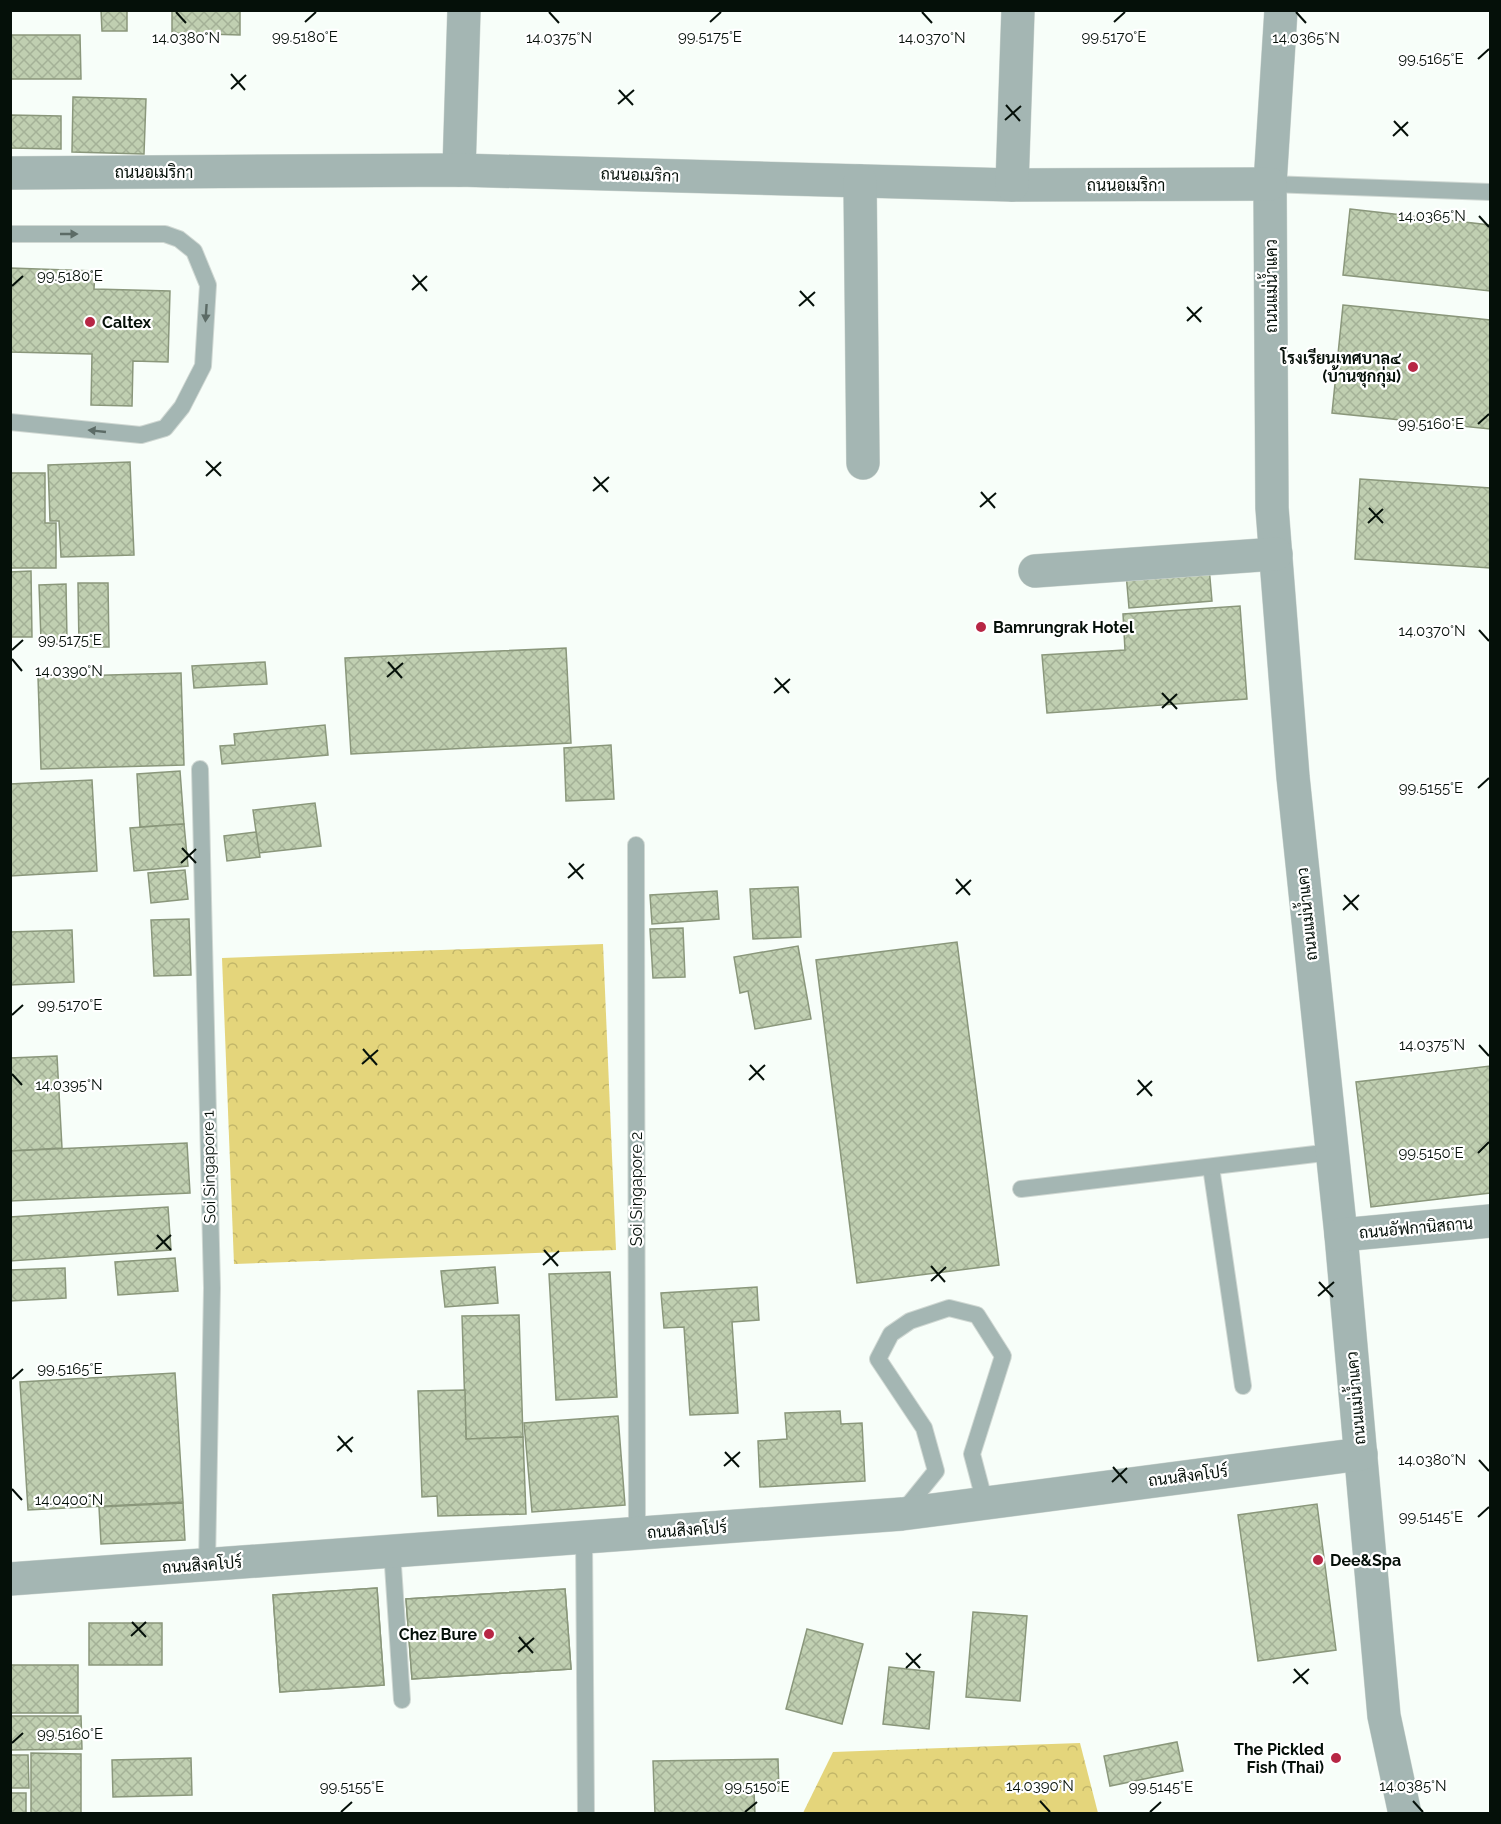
<svg xmlns="http://www.w3.org/2000/svg" width="1501" height="1824" font-family="Raleway,Sarabun,sans-serif">
	<style>
		.forest { fill: url(#forest-crowns) }
		.building { fill: url(#building-cross-hatch); stroke: #8a977b; stroke-width: 1.5 }
		.lines { fill: none; stroke-linecap: round; stroke-linejoin: round }
		.service-casing { stroke: #d0d8d3; stroke-width: 18 }
		.minor-casing { stroke: #d0d8d3; stroke-width: 34 }
		.service { stroke: #a4b6b3; stroke-width: 16 }
		.minor { stroke: #a4b6b3; stroke-width: 33 }
		.oneway { fill: #5c6b66 }
		.ticks { fill: none; stroke: #051009; stroke-width: 2 }
		.poi-dot { fill: #b72644; stroke: #fff; stroke-width: 2 }
		.labels { text-anchor: middle; dominant-baseline: central; stroke-width: 4.5; stroke-linejoin: round; paint-order: stroke }
		.street-label { font-size: 16px; fill: #051009; stroke: #fff }
		.poi-label { font-size: 16px; font-weight: bold; fill: #051009; stroke: #fff; text-anchor: start }
		.ticks-label { font-size: 15px; text-anchor: middle; fill: #051009; stroke: #fff; stroke-width: 4.5; stroke-linejoin: round; paint-order: stroke }
	</style>
	<defs>
		<pattern id="forest-crowns" width="20" height="18" patternUnits="userSpaceOnUse" patternTransform="scale(1.5)"><rect width="20" height="18" fill="#e4d57b"/><path d="M2 6a3 3 0 1 1 6 0M12 15a3 3 0 1 1 6 0" fill="none" stroke="#c2b669"/></pattern>
		<pattern id="building-cross-hatch" width="8" height="8" patternUnits="userSpaceOnUse" patternTransform="scale(1.5)"><rect width="8" height="8" fill="#c0cfb1"/><path d="M0 0l8 8M0 8l8-8" fill="none" stroke="#a4b197"/></pattern>
	</defs>
	<rect width="100%" height="100%" fill="#f7fef9"/>
	<g class="forest">
		<polygon points="603,944 616,1250 234,1264 222,958"/>
		<polygon points="1080,1743 1098,1813 803,1813 833,1752"/>
	</g>
	<g class="building">
		<polygon points="101,10 127,10 127,31 102,31"/>
		<polygon points="172,10 240,10 240,35 172,33"/>
		<polygon points="10,35 80,35 81,79 10,79"/>
		<polygon points="73,97 146,99 144,154 72,152"/>
		<polygon points="10,115 61,116 61,149 10,148"/>
		<polygon points="1350,209 1490,225 1490,291 1343,275"/>
		<polygon points="10,268 95,271 94,289 170,291 168,362 133,361 132,406 91,405 92,354 10,352"/>
		<polygon points="1343,305 1490,320 1490,429 1332,413"/>
		<polygon points="130,462 134,555 61,557 59,521 50,521 48,465"/>
		<polygon points="10,473 45,473 45,523 56,523 56,568 10,568"/>
		<polygon points="1360,479 1490,488 1490,568 1355,559"/>
		<polygon points="1209,567 1212,601 1129,608 1126,573"/>
		<polygon points="31,571 32,637 10,637 10,572"/>
		<polygon points="78,583 108,583 109,647 79,647"/>
		<polygon points="66,584 67,640 41,640 39,585"/>
		<polygon points="1240,606 1247,699 1047,713 1042,655 1125,650 1123,614"/>
		<polygon points="566,648 571,743 351,754 345,658"/>
		<polygon points="265,662 267,684 194,688 192,666"/>
		<polygon points="181,673 184,765 41,769 38,677"/>
		<polygon points="325,725 328,755 222,764 220,746 235,745 234,734"/>
		<polygon points="611,745 614,799 566,801 564,748"/>
		<polygon points="180,771 184,824 140,827 137,774"/>
		<polygon points="92,780 97,871 10,876 10,784"/>
		<polygon points="315,803 321,846 259,853 253,810"/>
		<polygon points="184,824 188,866 134,871 130,828"/>
		<polygon points="256,832 260,857 227,861 224,836"/>
		<polygon points="185,870 188,899 151,903 148,873"/>
		<polygon points="798,887 801,937 753,939 750,889"/>
		<polygon points="717,891 719,919 652,924 650,895"/>
		<polygon points="189,919 191,975 154,976 151,920"/>
		<polygon points="683,928 685,977 653,978 650,929"/>
		<polygon points="72,930 74,982 10,985 10,932"/>
		<polygon points="957,942 999,1265 857,1283 816,960"/>
		<polygon points="798,946 811,1019 755,1029 748,991 740,993 734,957"/>
		<polygon points="57,1056 62,1148 10,1151 10,1058"/>
		<polygon points="1490,1066 1490,1193 1371,1207 1356,1082"/>
		<polygon points="187,1143 190,1193 10,1201 10,1151"/>
		<polygon points="168,1207 171,1250 10,1261 10,1217"/>
		<polygon points="175,1258 178,1291 118,1295 115,1262"/>
		<polygon points="495,1267 498,1303 445,1307 441,1271"/>
		<polygon points="65,1268 66,1298 10,1301 10,1270"/>
		<polygon points="610,1272 617,1397 556,1400 549,1274"/>
		<polygon points="757,1287 759,1320 732,1322 738,1413 690,1415 684,1327 664,1328 661,1293"/>
		<polygon points="519,1315 523,1437 466,1439 462,1316"/>
		<polygon points="175,1373 183,1502 28,1510 20,1382"/>
		<polygon points="465,1390 466,1439 523,1437 526,1514 438,1516 437,1496 422,1497 418,1391"/>
		<polygon points="840,1411 841,1424 862,1423 865,1481 760,1487 758,1441 787,1439 785,1413"/>
		<polygon points="618,1416 625,1505 532,1512 524,1423"/>
		<polygon points="183,1503 185,1540 101,1544 99,1507"/>
		<polygon points="1317,1504 1336,1650 1258,1661 1238,1515"/>
		<polygon points="377,1588 384,1685 280,1692 273,1595"/>
		<polygon points="377,1588 384,1685 280,1692 273,1595"/>
		<polygon points="565,1589 571,1669 412,1679 406,1599"/>
		<polygon points="565,1589 571,1669 412,1679 406,1599"/>
		<polygon points="973,1612 1027,1616 1020,1701 966,1697"/>
		<rect x="89" y="1623" width="73" height="42"/>
		<polygon points="807,1629 863,1644 842,1724 786,1709"/>
		<rect x="10" y="1665" width="68" height="48"/>
		<polygon points="889,1667 934,1672 929,1729 883,1724"/>
		<polygon points="10,1716 81,1716 82,1749 10,1750"/>
		<polygon points="1177,1742 1183,1771 1110,1786 1104,1756"/>
		<polygon points="31,1753 81,1754 81,1814 31,1814"/>
		<polygon points="10,1755 28,1755 29,1788 10,1788"/>
		<polygon points="191,1758 192,1795 113,1797 112,1760"/>
		<polygon points="778,1759 779,1791 754,1791 755,1814 655,1814 653,1761"/>
		<rect x="10" y="1793" width="16" height="21"/>
	</g>
	<g class="lines">
		<g class="service-casing">
			<g id="service">
				<polyline points="1270,184 1490,192"/>
				<polyline points="10,234 165,234 179,239 194,251 208,285 203,366 182,407 165,428 141,435 10,422"/>
				<polyline points="200,769 212,1288 207,1565"/>
				<polyline points="636,845 637,1534"/>
				<polyline points="1211,1167 1243,1386"/>
				<polyline points="1021,1189 1332,1152"/>
				<polyline points="902,1513 936,1471 924,1428 878,1359 891,1334 910,1321 949,1308 977,1315 1003,1356 972,1454 985,1503"/>
				<polyline points="584,1538 586,1814"/>
				<polyline points="392,1551 402,1700"/>
			</g>
		</g>
		<g class="minor-casing">
			<g id="minor">
				<polyline points="1281,10 1270,184 1272,508 1293,777 1341,1235 1384,1716 1405,1814"/>
				<polyline points="459,170 464,10"/>
				<polyline points="10,173 459,170 1012,185 1270,184"/>
				<polyline points="860,181 863,463"/>
				<polyline points="1012,185 1018,10"/>
				<polyline points="1035,571 1276,554"/>
				<polyline points="1341,1235 1490,1221"/>
				<polyline points="10,1579 902,1514 1361,1454"/>
			</g>
		</g>
		<use href="#service" class="service"/>
		<use href="#minor" class="minor"/>
	</g>
	<defs><path id="oneway-solid" d="M-6-.8H1V-3.2L6.5 0L1 3.2V.8H-6Z" transform="scale(1.5)"/></defs>
	<g class="oneway">
		<use href="#oneway-solid" transform="translate(69 234)"/>
		<use href="#oneway-solid" transform="translate(206 313) rotate(94)"/>
		<use href="#oneway-solid" transform="translate(97 431) rotate(-174)"/>
	</g>
	<path class="ticks" d="M176 12 186 23M549 12 559 23M922 12 932 23M1296 12 1306 23M305 22 316 12M710 22 721 12M1114 22 1125 12M1478 59 1489 49M231 74 245 90M231 89 246 75M619 90 633 105M618 104 634 90M1006 105 1020 121M1005 120 1021 106M1394 121 1408 136M1393 136 1408 122M1479 216 1489 227M413 275 427 291M12 286 23 276M412 290 427 276M800 291 814 306M799 306 815 292M1187 307 1201 322M1187 321 1202 307M1478 424 1489 414M206 461 221 476M206 476 221 462M594 477 608 492M593 491 609 477M981 492 995 508M980 507 996 493M1369 508 1383 523M1368 523 1383 509M1479 630 1489 641M12 650 23 640M12 659 22 671M388 662 402 678M387 677 403 663M775 678 789 693M774 693 790 679M1162 693 1177 709M1162 708 1177 694M1478 788 1489 778M182 848 196 863M181 863 196 849M569 863 583 879M568 878 584 864M956 879 970 895M956 894 971 880M1344 895 1358 910M1343 910 1359 895M12 1015 23 1005M1479 1045 1489 1056M363 1049 377 1065M362 1064 378 1050M750 1065 764 1080M12 1074 22 1085M749 1080 765 1065M1138 1080 1152 1096M1137 1095 1152 1081M1478 1153 1489 1142M157 1235 171 1250M156 1249 171 1235M544 1250 558 1266M543 1265 559 1251M931 1266 945 1282M931 1281 946 1267M1319 1282 1333 1297M1318 1296 1334 1282M12 1379 23 1369M338 1436 352 1452M337 1451 353 1437M725 1452 739 1467M1479 1460 1489 1471M724 1466 740 1452M1113 1467 1127 1483M1112 1482 1127 1468M12 1489 22 1500M1478 1517 1489 1507M132 1622 146 1637M131 1636 146 1622M519 1637 533 1653M518 1652 534 1638M906 1653 920 1668M906 1668 921 1654M1294 1669 1308 1684M1293 1683 1309 1669M12 1743 23 1733M1040 1801 1050 1812M1413 1801 1423 1812M341 1812 352 1802M745 1812 757 1802M1150 1812 1161 1802"/>
	<g class="poi-dot">
		<circle cx="90" cy="322" r="6"/>
		<circle cx="1413" cy="367" r="6"/>
		<circle cx="981" cy="627" r="6"/>
		<circle cx="1318" cy="1560" r="6"/>
		<circle cx="489" cy="1634" r="6"/>
		<circle cx="1336" cy="1758" r="6"/>
	</g>
	<g class="labels">
		<g class="street-label">
			<text x="154" y="172">ถนนอเมริกา</text>
			<text transform="translate(640 175) rotate(2)">ถนนอเมริกา</text>
			<text x="1126" y="185">ถนนอเมริกา</text>
			<text transform="translate(1271 286) rotate(-90)">ถนนแม่น้ำแคว</text>
			<text transform="translate(1307 914) rotate(-96)">ถนนแม่น้ำแคว</text>
			<text transform="translate(209 1167) rotate(-91)">Soi Singapore 1</text>
			<text transform="translate(636 1189) rotate(-90)">Soi Singapore 2</text>
			<text transform="translate(1416 1228) rotate(-5)">ถนนอัฟกานิสถาน</text>
			<text transform="translate(1356 1398) rotate(-95)">ถนนแม่น้ำแคว</text>
			<text transform="translate(1188 1476) rotate(-7)">ถนนสิงคโปร์</text>
			<text transform="translate(687 1530) rotate(-4)">ถนนสิงคโปร์</text>
			<text transform="translate(202 1565) rotate(-4)">ถนนสิงคโปร์</text>
		</g>
		<g class="poi-label">
			<text x="102" y="322">Caltex</text>
			<text x="1401" y="358" text-anchor="end">โรงเรียนเทศบาล๔<tspan x="1401" dy="18">(บ้านชุกกุ่ม)</tspan></text>
			<text x="993" y="627">Bamrungrak Hotel</text>
			<text x="1330" y="1560">Dee&amp;Spa</text>
			<text x="477" y="1634" text-anchor="end">Chez Bure</text>
			<text x="1324" y="1749" text-anchor="end">The Pickled<tspan x="1324" dy="18">Fish (Thai)</tspan></text>
		</g>
	</g>
	<g class="ticks-label">
		<text x="305" y="42">99.5180°E</text>
		<text x="710" y="42">99.5175°E</text>
		<text x="1114" y="42">99.5170°E</text>
		<text x="932" y="43">14.0370°N</text>
		<text x="186" y="43">14.0380°N</text>
		<text x="559" y="43">14.0375°N</text>
		<text x="1306" y="43">14.0365°N</text>
		<text x="1431" y="64">99.5165°E</text>
		<text x="1432" y="221">14.0365°N</text>
		<text x="70" y="281">99.5180°E</text>
		<text x="1431" y="429">99.5160°E</text>
		<text x="1432" y="636">14.0370°N</text>
		<text x="70" y="645">99.5175°E</text>
		<text x="69" y="676">14.0390°N</text>
		<text x="1431" y="793">99.5155°E</text>
		<text x="70" y="1010">99.5170°E</text>
		<text x="1432" y="1050">14.0375°N</text>
		<text x="69" y="1090">14.0395°N</text>
		<text x="1431" y="1158">99.5150°E</text>
		<text x="70" y="1374">99.5165°E</text>
		<text x="1432" y="1465">14.0380°N</text>
		<text x="69" y="1505">14.0400°N</text>
		<text x="1431" y="1522">99.5145°E</text>
		<text x="70" y="1739">99.5160°E</text>
		<text x="1040" y="1791">14.0390°N</text>
		<text x="1413" y="1791">14.0385°N</text>
		<text x="352" y="1792">99.5155°E</text>
		<text x="757" y="1792">99.5150°E</text>
		<text x="1161" y="1792">99.5145°E</text>
	</g>
	<rect width="1501" height="1824" fill="none" stroke="#051009" stroke-width="24"/>
</svg>
